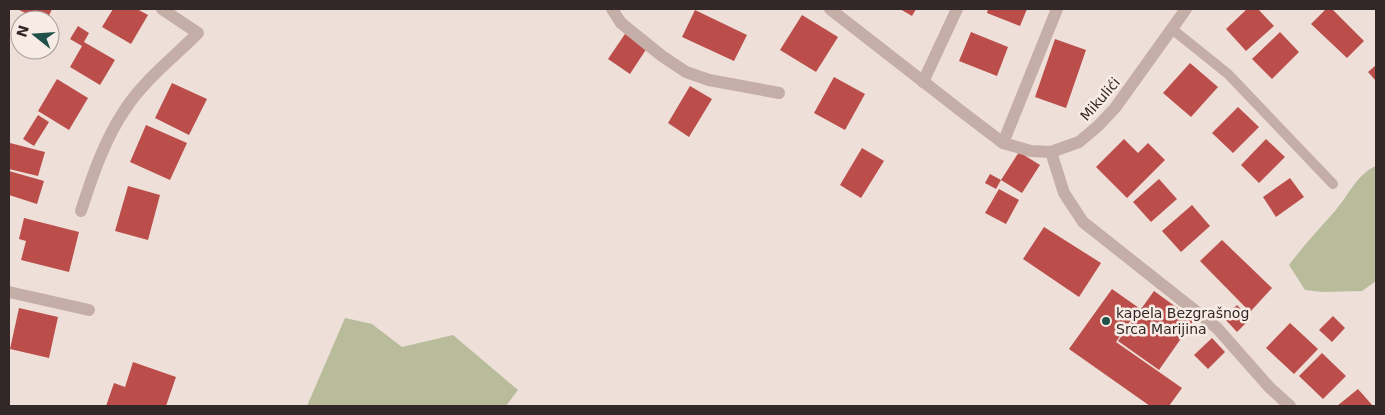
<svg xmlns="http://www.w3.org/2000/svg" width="1385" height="415" font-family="'DejaVu Sans',sans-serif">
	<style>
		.green { fill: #b8bc9b }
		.building { fill: #bb4e4b }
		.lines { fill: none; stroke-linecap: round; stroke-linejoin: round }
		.service { stroke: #c5aea7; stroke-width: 10 }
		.minor { stroke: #c5aea7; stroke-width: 12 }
		.tertiary { stroke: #c5aea7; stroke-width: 12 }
		.poi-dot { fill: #205048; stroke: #f7ebe5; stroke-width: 2 }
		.labels { text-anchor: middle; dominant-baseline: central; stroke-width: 5; stroke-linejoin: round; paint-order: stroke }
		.street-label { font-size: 14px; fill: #322827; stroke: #f7ebe5 }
		.poi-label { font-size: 14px; fill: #322827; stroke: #f7ebe5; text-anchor: start }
	</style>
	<rect width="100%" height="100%" fill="#eee0d9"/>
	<g class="green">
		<path d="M1376 166V281L1362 291 1323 292 1305 290 1289 265C1304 245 1319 229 1335 211 1348 196 1358 173 1376 166Z"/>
		<polygon points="345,318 372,324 402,347 453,335 518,390 506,406 307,406"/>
	</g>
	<g class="building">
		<polygon points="17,9 52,9 47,20 40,20"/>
		<polygon points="113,9 137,9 148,15 131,44 102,27"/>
		<polygon points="900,9 916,9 912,16"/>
		<polygon points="988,9 1027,9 1020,26 987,13"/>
		<polygon points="1247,9 1258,9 1274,26 1246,51 1226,29"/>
		<polygon points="1326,9 1332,9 1364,41 1347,58 1311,24"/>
		<polygon points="695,10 747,35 734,61 682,37"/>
		<polygon points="802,15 838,37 816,72 780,50"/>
		<polygon points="78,26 89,33 84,42 115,60 100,85 70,67 82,46 70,39"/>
		<polygon points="971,32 1008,47 997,76 959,61"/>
		<polygon points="1280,32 1299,52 1272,79 1252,59"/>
		<polygon points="625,34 647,48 630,74 608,59"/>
		<polygon points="1055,39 1086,50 1066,108 1035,97"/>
		<polygon points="1190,63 1218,87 1191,117 1163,93"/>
		<polygon points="1376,65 1376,81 1368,72"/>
		<polygon points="834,77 865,94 845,130 814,113"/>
		<polygon points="57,79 88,98 69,130 38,111"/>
		<polygon points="172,83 207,99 189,135 155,118"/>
		<polygon points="690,86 712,99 689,137 668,123"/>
		<polygon points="1238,107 1259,127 1233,153 1212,133"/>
		<polygon points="38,115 49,122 34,146 23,139"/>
		<polygon points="146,125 187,143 170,180 130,162"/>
		<polygon points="1124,139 1138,153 1148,143 1165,160 1127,198 1096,167"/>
		<polygon points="1266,139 1285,157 1259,183 1241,165"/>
		<polygon points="10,143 45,152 38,176 9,169"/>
		<polygon points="862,148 884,161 861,198 840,185"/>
		<polygon points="1019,152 1040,165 1022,193 1001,180"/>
		<polygon points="9,171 44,181 37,204 9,195"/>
		<polygon points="990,174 1001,180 996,189 985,183"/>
		<polygon points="1290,178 1304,197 1276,217 1263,197"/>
		<polygon points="1159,179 1177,199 1151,222 1133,202"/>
		<polygon points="128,186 160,195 148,240 115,231"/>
		<polygon points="999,189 1019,200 1006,224 985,213"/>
		<polygon points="1192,205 1210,226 1181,252 1162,231"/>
		<polygon points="24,218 79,232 69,272 21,260 26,241 19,239"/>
		<polygon points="1044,227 1101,263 1079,297 1023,259"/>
		<polygon points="1222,240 1272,288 1250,312 1200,261"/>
		<polygon points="1112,289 1139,308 1116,342 1182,388 1169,406 1150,406 1069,349"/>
		<polygon points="1154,291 1194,320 1159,370 1118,341"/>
		<polygon points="1237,305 1250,319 1237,332 1224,318"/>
		<polygon points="19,308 58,317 49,358 10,349"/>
		<polygon points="1333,316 1345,328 1332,342 1319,330"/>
		<polygon points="1290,323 1318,349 1294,374 1266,348"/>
		<polygon points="1212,338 1225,352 1208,369 1194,355"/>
		<polygon points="1322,353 1346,376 1323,399 1299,376"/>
		<polygon points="133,362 176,377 166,406 106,406 114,383 125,387"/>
		<polygon points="1358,389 1373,406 1337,406"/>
	</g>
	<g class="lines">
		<polyline class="service" points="1172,29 1228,74 1333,184"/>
		<g class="minor">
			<polyline points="612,9 621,23 662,56 686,72 709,80 779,93"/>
			<polyline points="923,82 957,9"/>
			<polyline points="1003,143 1057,9"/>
			<path d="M81 211C92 177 104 141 124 111 143 81 173 58 198 33L162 9"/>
			<polyline points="9,292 89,310"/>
		</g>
		<g class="tertiary">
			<polyline points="830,9 961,111 1003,143 1031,151 1051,152 1079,142 1098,126 1115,108 1186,9"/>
			<polyline points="1051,152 1064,193 1083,222 1217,328 1270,388 1290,406"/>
		</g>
	</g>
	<circle class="poi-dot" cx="1106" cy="321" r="5"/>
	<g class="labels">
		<g class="street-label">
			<text transform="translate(1100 99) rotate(-49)">Mikulići</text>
		</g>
		<g class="poi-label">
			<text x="1116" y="313">kapela Bezgrašnog<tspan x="1116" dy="16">Srca Marijina</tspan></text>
		</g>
	</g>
	<rect width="1385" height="415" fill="none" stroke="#322827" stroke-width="20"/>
	<g transform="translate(35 35) rotate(287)"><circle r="24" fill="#f7ebe5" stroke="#a89d99"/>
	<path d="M0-4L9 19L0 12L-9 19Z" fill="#205048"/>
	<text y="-8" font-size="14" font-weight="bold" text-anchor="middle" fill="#322827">N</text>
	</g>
</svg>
